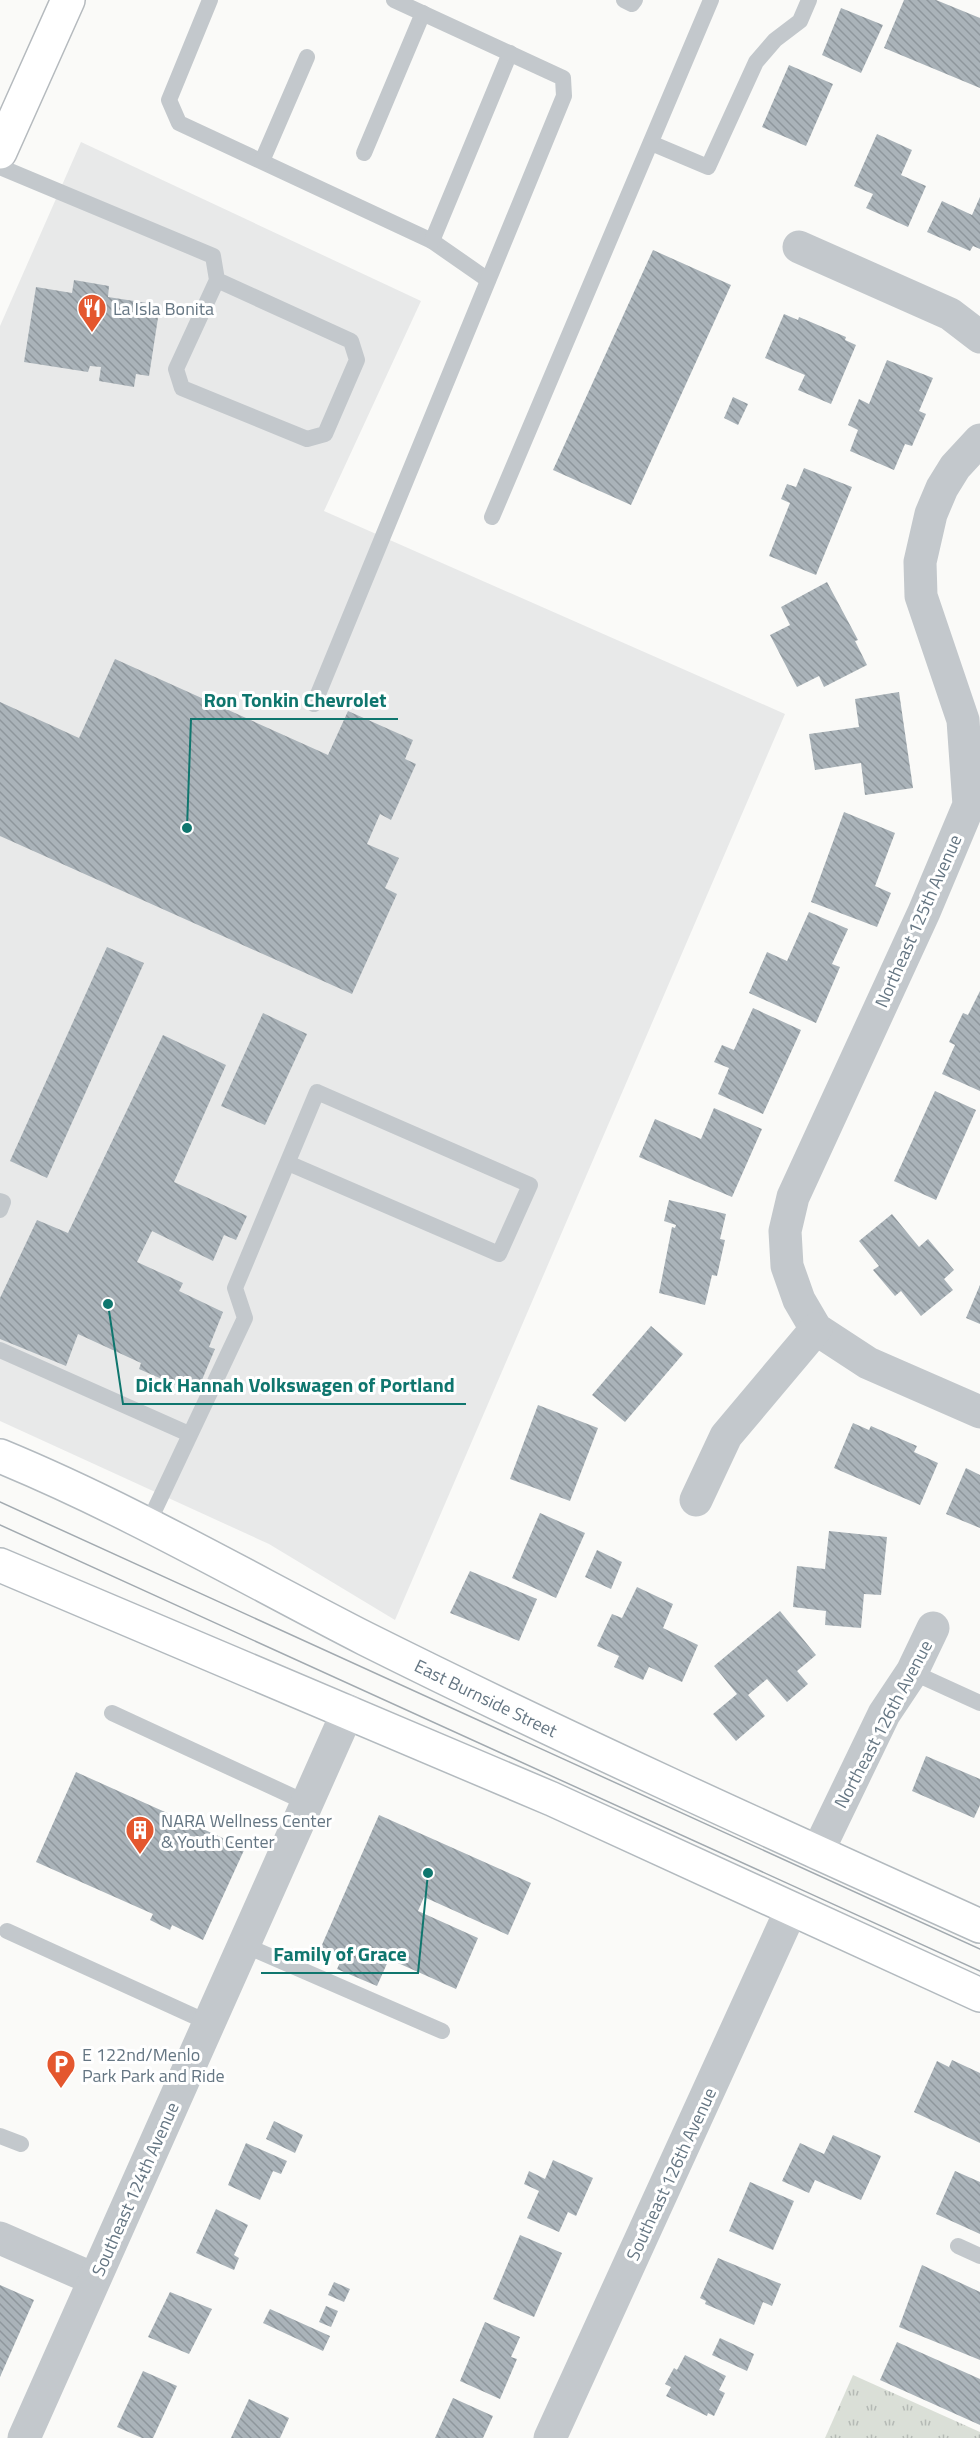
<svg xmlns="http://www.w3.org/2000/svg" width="980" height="2438" font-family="'Titillium Web',sans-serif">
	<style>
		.built { fill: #e8e9e9 }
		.grass { fill: url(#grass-tufts) }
		.building { fill: url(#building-back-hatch) }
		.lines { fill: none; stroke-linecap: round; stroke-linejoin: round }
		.secondary-casing { stroke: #b3babf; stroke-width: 36 }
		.primary-casing { stroke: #b5babe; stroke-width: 36 }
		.lane { stroke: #c3c8cc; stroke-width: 16 }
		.street { stroke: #c3c8cc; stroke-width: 33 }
		.secondary { stroke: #fff; stroke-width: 33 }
		.primary { stroke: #fff; stroke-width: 33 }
		.tram { stroke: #a2aab0; stroke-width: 1.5 }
		.labels { text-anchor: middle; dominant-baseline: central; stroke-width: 6; stroke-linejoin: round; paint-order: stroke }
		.poi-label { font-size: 18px; fill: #657683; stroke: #fff; text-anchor: start }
		.street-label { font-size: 18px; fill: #657683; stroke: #fff }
		.leader { fill: none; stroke: #0f766e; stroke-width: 2 }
		.callout-dot { fill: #0f766e; stroke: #fff; stroke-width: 2 }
		.callout-label { font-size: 20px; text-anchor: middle; font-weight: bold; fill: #0f766e; stroke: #fff; stroke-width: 6; stroke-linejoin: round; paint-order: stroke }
	</style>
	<defs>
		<pattern id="grass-tufts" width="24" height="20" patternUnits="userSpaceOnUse" patternTransform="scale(1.5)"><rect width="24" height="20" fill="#dadfd7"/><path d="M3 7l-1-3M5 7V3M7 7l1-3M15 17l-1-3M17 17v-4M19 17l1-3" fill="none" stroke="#b4b9b4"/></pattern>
		<pattern id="building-back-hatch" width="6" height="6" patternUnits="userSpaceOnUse" patternTransform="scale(1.5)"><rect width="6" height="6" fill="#aab3b9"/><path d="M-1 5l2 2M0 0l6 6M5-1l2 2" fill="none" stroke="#8e969c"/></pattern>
	</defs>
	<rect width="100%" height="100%" fill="#fafaf8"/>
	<polygon class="built" points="81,142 421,301 324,511 785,714 395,1620 269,1544 0,1421 0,326"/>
	<polygon class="grass" points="853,2375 980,2432 980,2438 825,2438"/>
	<g class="building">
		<polygon points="904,0 936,0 980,18 980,88 884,48"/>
		<polygon points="841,8 883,25 861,73 822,55"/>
		<polygon points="789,65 833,84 806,146 762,127"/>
		<polygon points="877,134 912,150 901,175 926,186 908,227 866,208 873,194 854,186"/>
		<polygon points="980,197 980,249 973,246 970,251 927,232 942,201 972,215"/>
		<polygon points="653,250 731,285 631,505 553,470"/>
		<polygon points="74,280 109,286 108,297 160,305 149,376 136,374 134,387 99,381 101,367 90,366 88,372 24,362 36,287 72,293"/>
		<polygon points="784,314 798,320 799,317 846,337 845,340 856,345 831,404 798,390 805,375 765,358"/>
		<polygon points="887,360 933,378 919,411 926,414 912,446 905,444 894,470 850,451 858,430 848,425 859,399 869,404"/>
		<polygon points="733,397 748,404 738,425 724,418"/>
		<polygon points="804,468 852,487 816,575 769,556 790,503 781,499 787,484 796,487"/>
		<polygon points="827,582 858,640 855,641 867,665 824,687 819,676 797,687 770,635 790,625 781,607"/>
		<polygon points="115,659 328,755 348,711 413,740 405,759 416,764 391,820 380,814 367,844 399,858 385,888 397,894 352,994 0,836 0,702 79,738"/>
		<polygon points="899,692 913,788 865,795 861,763 815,770 809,734 859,727 855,699"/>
		<polygon points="844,812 895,833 875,886 891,893 877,927 811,902"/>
		<polygon points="809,912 848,929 832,964 840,967 816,1023 749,993 767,952 787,961"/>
		<polygon points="107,947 144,963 47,1178 10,1161"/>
		<polygon points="980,991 980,1091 942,1074 955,1045 949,1042 963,1013 968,1015"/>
		<polygon points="753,1008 801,1030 763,1114 718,1094 729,1068 714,1062 722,1045 734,1050"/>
		<polygon points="263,1013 307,1034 265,1125 221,1106"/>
		<polygon points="163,1035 226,1065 174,1182 247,1216 236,1240 224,1235 213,1261 152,1231 137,1262 183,1283 179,1291 223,1312 209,1347 215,1349 196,1394 139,1369 141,1363 78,1334 66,1366 0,1339 0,1298 37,1220 68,1233"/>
		<polygon points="935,1091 976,1110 936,1200 894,1181"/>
		<polygon points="714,1108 762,1129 732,1197 639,1157 655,1119 701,1139"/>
		<polygon points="669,1200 726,1214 720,1239 725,1240 717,1276 712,1275 705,1305 659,1293 672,1227 675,1228 676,1225 664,1221"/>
		<polygon points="892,1214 919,1247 928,1239 954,1270 944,1279 953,1290 921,1316 901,1291 895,1296 873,1270 879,1266 859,1241"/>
		<polygon points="980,1285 980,1324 966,1318"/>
		<polygon points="651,1326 683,1354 625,1422 592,1395"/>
		<polygon points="538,1405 598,1428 570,1501 510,1479"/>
		<polygon points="853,1423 869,1430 871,1426 917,1446 914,1452 938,1463 920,1505 834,1468"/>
		<polygon points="966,1468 980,1475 980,1528 946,1514"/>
		<polygon points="540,1513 585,1533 556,1598 512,1578"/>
		<polygon points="829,1531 887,1537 881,1595 864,1594 861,1628 825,1625 826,1611 793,1607 797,1566 825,1569"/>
		<polygon points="597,1550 622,1562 611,1589 585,1577"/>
		<polygon points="470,1571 537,1599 519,1641 450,1613"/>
		<polygon points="637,1587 673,1604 663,1628 698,1645 682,1682 649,1667 643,1680 614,1667 619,1656 597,1646 612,1614 622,1618"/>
		<polygon points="780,1611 816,1655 797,1671 808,1684 787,1702 767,1679 748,1695 765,1716 736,1741 713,1714 737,1694 714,1666"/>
		<polygon points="926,1756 980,1779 980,1805 974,1818 912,1791"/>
		<polygon points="76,1772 245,1848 203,1940 172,1925 170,1930 150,1920 153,1914 36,1862"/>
		<polygon points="379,1815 531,1883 508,1935 424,1897 418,1911 478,1938 456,1989 389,1959 377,1986 337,1969 343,1956 321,1947"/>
		<polygon points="952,2060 980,2073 980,2143 914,2112 937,2061 949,2067"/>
		<polygon points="274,2121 303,2135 295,2153 266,2139"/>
		<polygon points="833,2135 881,2156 861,2200 815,2180 809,2193 782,2181 800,2143 824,2154"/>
		<polygon points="246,2143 287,2161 281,2174 273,2171 260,2200 228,2185"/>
		<polygon points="553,2160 593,2178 576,2216 568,2212 559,2232 527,2218 539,2191 524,2184 529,2171 545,2179"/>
		<polygon points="955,2171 980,2182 980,2234 936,2214"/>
		<polygon points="750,2182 794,2201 773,2250 729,2231"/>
		<polygon points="216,2209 248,2225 234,2255 239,2258 234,2270 196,2253"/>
		<polygon points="520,2235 562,2253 534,2317 493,2299"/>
		<polygon points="718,2258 781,2284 772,2306 763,2302 754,2325 705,2304 706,2301 700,2298"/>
		<polygon points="922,2265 980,2292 980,2360 899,2327"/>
		<polygon points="334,2282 350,2289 344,2302 328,2295"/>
		<polygon points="0,2285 34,2300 0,2377"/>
		<polygon points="170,2292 212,2309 189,2354 148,2337"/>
		<polygon points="326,2306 338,2311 331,2327 319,2322"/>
		<polygon points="270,2309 330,2336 323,2351 263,2323"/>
		<polygon points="485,2322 520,2337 511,2357 517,2359 500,2399 460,2381"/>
		<polygon points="720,2338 754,2354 747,2371 712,2355"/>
		<polygon points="897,2342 980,2379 980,2425 880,2380"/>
		<polygon points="685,2355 726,2376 719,2390 725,2393 714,2416 708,2413 707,2416 666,2396 671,2387 665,2384 674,2368 677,2370"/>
		<polygon points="143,2371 177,2386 153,2438 142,2438 117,2427"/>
		<polygon points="453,2398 493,2416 483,2438 435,2438"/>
		<polygon points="249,2399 289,2418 280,2438 231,2438"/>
	</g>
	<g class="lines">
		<g class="secondary-casing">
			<g id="secondary">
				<path id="s1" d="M0 1456C126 1508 245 1577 366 1639 568 1740 774 1833 980 1926"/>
				<polyline points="0,1565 552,1799 980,1995"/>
			</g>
		</g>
		<g class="primary-casing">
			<polyline id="primary" points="0,152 68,0"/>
		</g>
		<g class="lane">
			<polyline points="210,0 169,100 179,123 432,241 488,280"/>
			<polyline points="624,0 632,4 635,0"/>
			<polyline points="651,143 708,167 756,62 775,40 800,21 809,0"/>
			<polyline points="364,153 423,13"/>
			<polyline points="262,161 307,57"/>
			<polyline points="0,167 213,256 217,280 176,369 182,388 307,439 325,434 357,360 351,341 217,280"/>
			<polyline points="432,241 510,53"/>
			<polyline points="492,517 711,0"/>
			<polyline points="314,704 564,96 563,78 394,0"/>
			<polyline points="0,1201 3,1202 0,1210"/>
			<polyline points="0,1350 189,1434"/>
			<polyline points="148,1524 245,1318 235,1288 317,1092 530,1185 499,1254 288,1163"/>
			<polyline points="912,1672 980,1703"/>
			<polyline points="112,1713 307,1803"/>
			<polyline points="7,1931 209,2023"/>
			<polyline points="244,1945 442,2031"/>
			<polyline points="0,2136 21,2144"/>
			<polyline points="958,2246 980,2256"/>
		</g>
		<g class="street">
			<polyline points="799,247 950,314 980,337"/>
			<polyline points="980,440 955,467 942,488 931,514 920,562 921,596 963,720 969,805 924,912 793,1197 785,1231 787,1266 799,1300 816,1329 868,1363 980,1412"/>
			<polyline points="696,1500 726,1436 816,1329"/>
			<polyline points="817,1853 884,1714 912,1672 933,1628"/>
			<polyline points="0,2238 94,2279"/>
			<polyline points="24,2438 348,1711"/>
			<polyline points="550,2438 791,1910"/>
		</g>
		<use href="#secondary" class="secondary"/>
		<use href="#primary" class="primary"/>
		<g class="tram">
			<polyline points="0,1502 980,1949"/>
			<polyline points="0,1525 980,1971"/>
		</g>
	</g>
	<defs>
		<g id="restaurant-pin" transform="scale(1.5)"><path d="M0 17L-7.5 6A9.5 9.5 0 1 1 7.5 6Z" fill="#e4572e" stroke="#fff"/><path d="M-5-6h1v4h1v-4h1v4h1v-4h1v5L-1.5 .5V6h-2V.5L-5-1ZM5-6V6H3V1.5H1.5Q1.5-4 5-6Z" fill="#fff"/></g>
		<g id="building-pin" transform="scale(1.5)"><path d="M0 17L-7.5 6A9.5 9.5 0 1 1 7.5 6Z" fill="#e4572e" stroke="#fff"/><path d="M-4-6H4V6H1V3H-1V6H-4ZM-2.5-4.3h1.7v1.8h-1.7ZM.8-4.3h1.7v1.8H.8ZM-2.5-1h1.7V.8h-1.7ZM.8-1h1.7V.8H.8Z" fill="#fff"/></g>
		<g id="parking-pin" transform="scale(1.5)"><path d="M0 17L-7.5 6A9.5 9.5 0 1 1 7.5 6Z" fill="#e4572e" stroke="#fff"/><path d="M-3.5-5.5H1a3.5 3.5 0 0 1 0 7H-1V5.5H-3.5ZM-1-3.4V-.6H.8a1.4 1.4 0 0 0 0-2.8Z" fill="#fff"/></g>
	</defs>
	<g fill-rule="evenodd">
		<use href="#restaurant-pin" x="92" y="308"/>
		<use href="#building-pin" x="140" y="1830"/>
		<use href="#parking-pin" x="61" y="2064"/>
	</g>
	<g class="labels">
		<g class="poi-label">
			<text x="113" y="308">La Isla Bonita</text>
			<text x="161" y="1820">NARA Wellness Center<tspan x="161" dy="21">&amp; Youth Center</tspan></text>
			<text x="82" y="2054">E 122nd/Menlo<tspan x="82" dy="21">Park Park and Ride</tspan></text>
		</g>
		<g class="street-label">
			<text transform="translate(918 921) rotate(-66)">Northeast 125th Avenue</text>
			<text stroke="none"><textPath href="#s1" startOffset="543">East Burnside Street</textPath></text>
			<text transform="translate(883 1724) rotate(-62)">Northeast 126th Avenue</text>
			<text transform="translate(671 2174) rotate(-65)">Southeast 126th Avenue</text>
			<text transform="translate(135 2189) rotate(-66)">Southeast 124th Avenue</text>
		</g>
	</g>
	<path class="leader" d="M187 828L191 719H398M108 1304L123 1404H466M428 1873L418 1973H261"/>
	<g class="callout-dot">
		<circle cx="187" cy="828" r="6"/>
		<circle cx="108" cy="1304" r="6"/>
		<circle cx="428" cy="1873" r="6"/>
	</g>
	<g class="callout-label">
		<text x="295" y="707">Ron Tonkin Chevrolet</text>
		<text x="295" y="1392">Dick Hannah Volkswagen of Portland</text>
		<text x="340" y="1961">Family of Grace</text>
	</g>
</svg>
